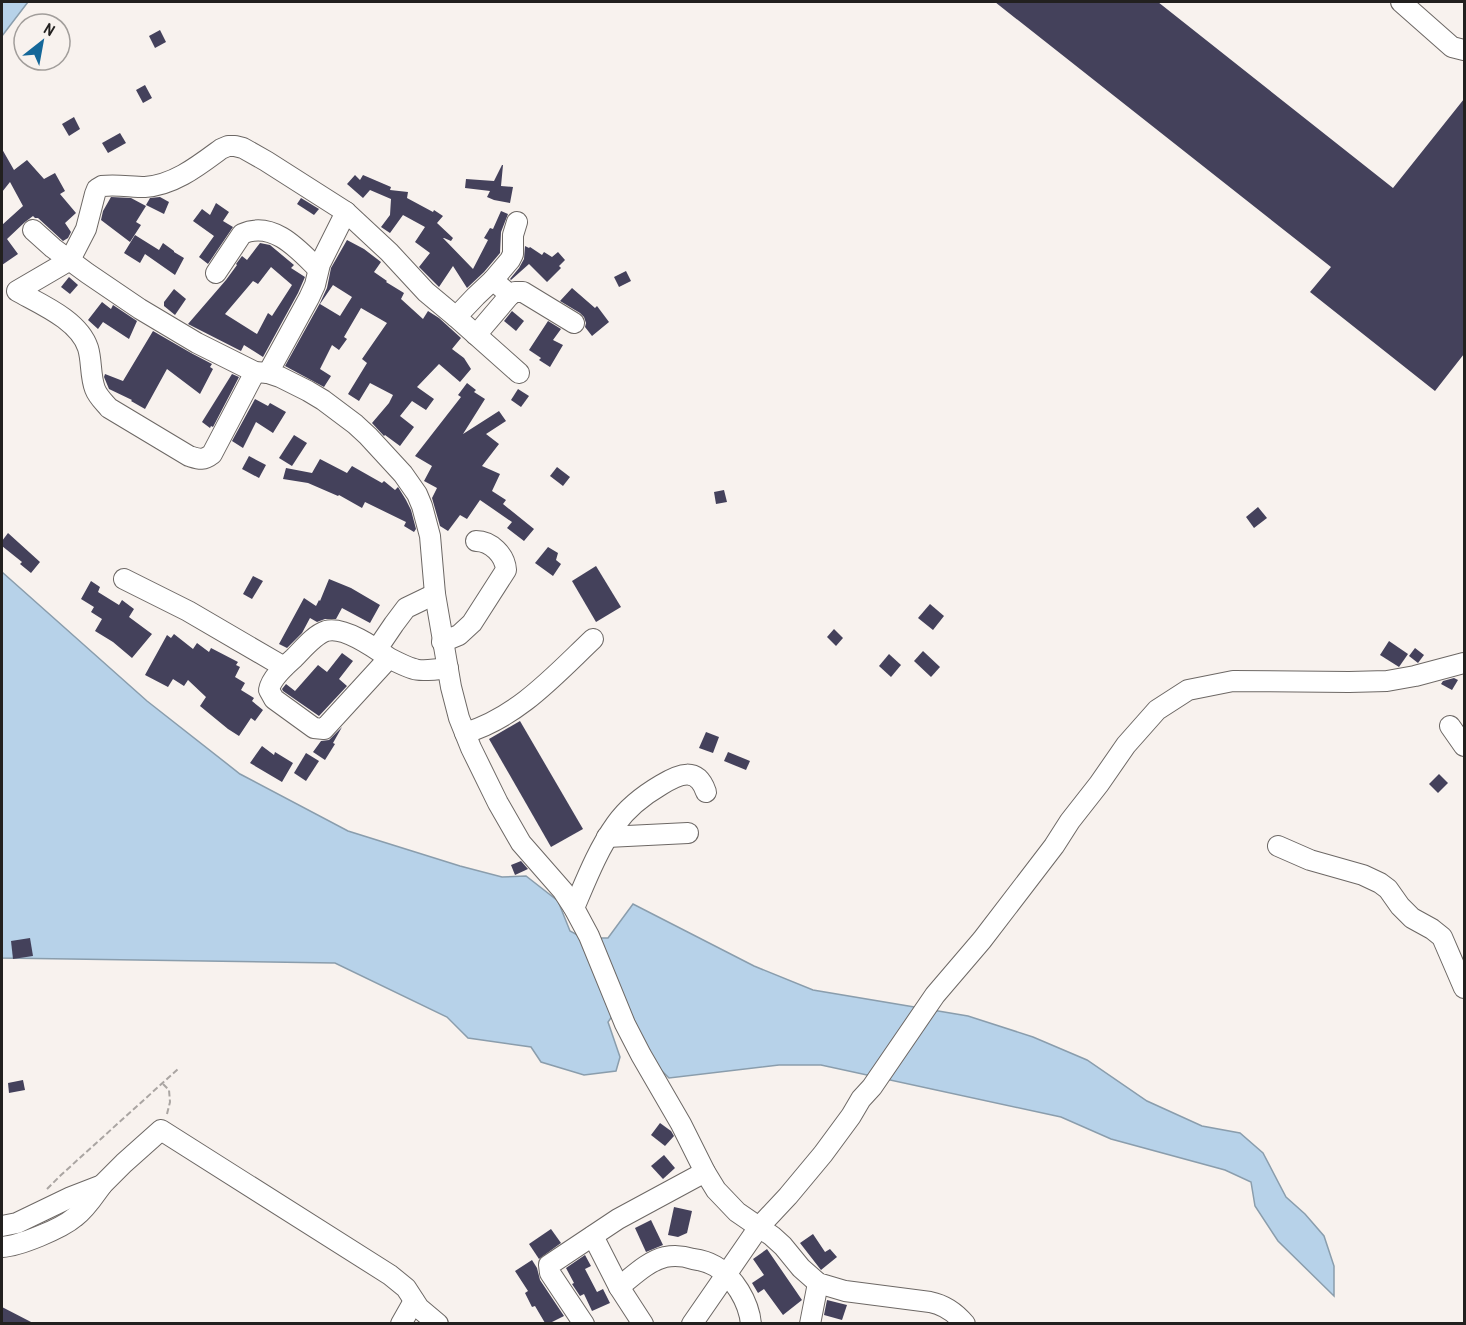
<svg xmlns="http://www.w3.org/2000/svg" width="1466" height="1325" font-family="'Archivo Narrow',sans-serif">
	<style>
		.water { fill: #b7d2e9; stroke: #8a9dac; stroke-width: 1.5 }
		.building { fill: #44415b; fill-rule: evenodd }
		.lines { fill: none; stroke-linecap: round; stroke-linejoin: round }
		.minor-casing { stroke: #6d6865; stroke-width: 22 }
		.path { stroke: #aaa5a2; stroke-width: 2; stroke-dasharray: 6 3; stroke-linecap: butt }
		.minor { stroke: #fff; stroke-width: 20 }
	</style>
	<rect width="100%" height="100%" fill="#f8f2ee"/>
	<g class="water">
		<polygon points="2,2 28,2 2,36"/>
		<polygon points="2,572 147,701 240,774 348,831 460,866 502,877 526,876 558,901 570,931 583,938 608,938 633,904 754,966 813,990 968,1016 1033,1037 1087,1060 1147,1101 1202,1126 1240,1133 1263,1153 1286,1197 1305,1214 1324,1236 1334,1266 1334,1296 1278,1241 1255,1206 1251,1182 1225,1170 1111,1139 1061,1117 821,1065 779,1065 669,1078 650,1059 613,1015 608,1022 620,1057 616,1071 584,1075 541,1062 531,1047 468,1038 447,1017 335,963 2,958"/>
	</g>
	<g class="building">
		<polygon points="995,2 1158,2 1393,188 1464,99 1464,354 1435,391 1310,292 1331,267"/>
		<polygon points="160,30 166,42 155,48 149,36"/>
		<polygon points="145,85 152,98 143,103 136,90"/>
		<polygon points="74,117 80,129 69,136 62,124"/>
		<polygon points="120,133 126,143 108,153 102,143"/>
		<polygon points="2,149 14,170 27,160 44,179 55,173 65,191 60,194 76,213 65,223 71,232 68,238 63,241 38,218 35,218 33,216 25,222 7,239 18,254 2,265 2,225 23,206 10,182 2,192"/>
		<polygon points="502,165 503,165 501,186 513,187 510,203 494,200 487,197 490,191 465,188 466,179 494,181"/>
		<polygon points="355,175 360,180 363,175 391,187 390,190 408,192 407,198 433,212 434,210 443,216 437,223 453,238 451,241 444,238 443,238 473,269 488,240 484,238 490,228 493,229 501,211 508,214 501,232 500,253 484,272 467,288 453,266 439,287 419,267 430,253 415,242 425,227 403,215 390,233 381,227 390,215 391,199 370,190 363,198 347,184"/>
		<polygon points="111,197 131,198 146,206 136,222 141,225 130,242 101,220 103,211"/>
		<polygon points="160,197 169,202 164,214 146,205 150,198"/>
		<polygon points="301,198 319,209 314,215 297,204"/>
		<polygon points="216,203 229,212 223,221 233,227 208,264 199,257 214,236 193,221 202,209 210,215"/>
		<polygon points="135,235 159,250 163,243 174,251 174,252 184,258 175,275 145,254 140,263 124,253"/>
		<path d="M347 240 364 249 381 262 374 272 387 281 386 282 404 293 401 299 423 319 428 311 439 318 461 338 452 349 464 358 471 369 460 382 439 364 417 387 434 399 426 410 412 401 400 416 414 427 400 446 385 435 384 436 372 423 389 403 393 395 370 383 359 401 348 394 367 363 362 359 387 323 361 308 344 337 347 339 339 350 332 345 320 369 331 376 324 387 285 366 320 303 327 288 331 268ZM333 285 352 297 340 316 320 304Z"/>
		<path d="M260 243 270 245 294 265 291 268 305 277 298 293 263 357 244 345 241 351 188 324 226 280 237 265 236 264 242 256 247 260ZM271 267 292 285 272 316 268 313 257 334 225 314 253 281 258 284Z"/>
		<polygon points="525,246 529,248 530,247 542,255 544,252 552,257 558,252 565,260 559,266 561,268 547,282 529,264 511,280 510,279 519,268 524,259"/>
		<polygon points="626,271 631,281 619,287 614,277"/>
		<polygon points="69,277 78,285 70,294 61,287"/>
		<polygon points="572,288 595,308 597,306 609,322 592,336 585,327 586,323 584,317 580,313 560,301"/>
		<polygon points="174,289 186,299 175,315 164,306 164,302"/>
		<polygon points="102,302 111,309 113,305 137,321 129,339 103,322 98,329 88,320"/>
		<polygon points="512,311 524,321 516,331 504,321"/>
		<polygon points="548,321 561,329 553,340 563,345 550,367 539,360 541,358 529,350"/>
		<polygon points="153,331 191,353 212,364 210,367 213,369 200,394 167,369 145,409 131,401 132,400 109,389 104,377 105,374 123,381"/>
		<polygon points="232,374 239,377 213,427 211,426 210,428 202,422"/>
		<polygon points="467,383 476,390 474,392 485,399 463,434 499,411 506,421 486,434 499,444 482,466 500,474 492,491 506,500 503,504 534,529 524,541 507,528 512,522 480,500 467,519 460,515 448,531 440,526 432,498 437,488 424,481 432,466 415,456 461,397 458,395"/>
		<polygon points="518,389 529,396 521,407 511,400"/>
		<polygon points="255,399 268,406 270,403 286,412 273,433 256,422 243,448 232,441"/>
		<polygon points="294,435 307,443 292,466 279,458"/>
		<polygon points="249,456 266,465 259,478 242,469"/>
		<polygon points="320,459 347,473 352,466 382,483 384,481 395,490 398,487 406,500 411,510 416,529 414,532 404,526 406,522 365,502 362,508 339,495 338,496 308,483 283,479 286,468 312,473"/>
		<polygon points="557,467 570,477 563,486 550,476"/>
		<polygon points="724,490 727,502 716,504 714,492"/>
		<polygon points="1258,507 1267,518 1254,528 1246,517"/>
		<polygon points="8,533 40,562 31,573 20,564 22,562 2,546 2,541"/>
		<polygon points="548,547 558,553 556,560 561,564 553,576 535,563"/>
		<polygon points="596,566 621,607 596,622 572,581"/>
		<polygon points="253,576 263,581 252,599 243,594"/>
		<polygon points="329,579 351,588 380,605 370,623 342,608 336,619 325,619 317,622 310,618 302,633 287,648 279,644 304,598 316,606 319,600 320,601"/>
		<polygon points="91,581 100,587 98,592 119,605 122,600 134,609 129,617 152,634 132,658 113,642 95,631 102,619 91,612 94,607 81,599"/>
		<polygon points="930,604 944,616 933,630 918,618"/>
		<polygon points="834,629 843,638 836,646 827,637"/>
		<polygon points="174,634 193,649 197,643 209,652 211,648 238,662 236,665 240,667 235,677 245,683 241,690 254,698 252,701 263,710 255,721 251,718 239,736 228,729 200,706 206,697 188,680 184,686 173,679 168,687 145,675 167,635 171,638"/>
		<polygon points="1389,641 1408,654 1399,667 1380,655"/>
		<polygon points="1415,648 1424,655 1418,663 1409,656"/>
		<polygon points="923,651 940,667 931,677 914,661"/>
		<polygon points="342,653 353,661 339,679 347,686 319,716 283,691 282,689 286,684 295,691 318,665 327,672"/>
		<polygon points="889,654 901,665 891,677 879,666"/>
		<polygon points="1454,678 1458,680 1452,690 1441,684 1443,681"/>
		<polygon points="520,721 583,829 551,847 489,739"/>
		<polygon points="342,727 333,743 335,744 325,760 313,752 321,741 329,740"/>
		<polygon points="706,732 719,737 713,753 699,748"/>
		<polygon points="262,746 274,755 275,752 293,763 282,782 250,763"/>
		<polygon points="728,752 750,761 746,770 724,761"/>
		<polygon points="306,753 319,761 306,781 294,773"/>
		<polygon points="1439,774 1448,783 1438,793 1429,784"/>
		<polygon points="521,861 528,869 515,875 511,865"/>
		<polygon points="30,938 33,956 13,959 11,941"/>
		<polygon points="23,1080 25,1090 9,1093 8,1083"/>
		<polygon points="660,1123 671,1131 674,1136 665,1146 651,1135"/>
		<polygon points="664,1155 675,1168 663,1179 651,1166"/>
		<polygon points="674,1207 692,1211 687,1233 678,1237 668,1235"/>
		<polygon points="651,1220 663,1245 646,1252 635,1228"/>
		<polygon points="551,1229 561,1243 539,1259 529,1244"/>
		<polygon points="813,1234 825,1252 830,1249 837,1257 821,1270 800,1243"/>
		<polygon points="767,1249 802,1300 783,1315 764,1289 758,1293 752,1283 764,1275 753,1259"/>
		<polygon points="585,1255 591,1266 585,1269 597,1292 603,1289 610,1303 592,1311 584,1294 580,1296 572,1284 574,1283 566,1268"/>
		<polygon points="532,1260 537,1268 540,1280 564,1316 550,1323 545,1323 535,1306 532,1307 525,1293 528,1291 515,1271"/>
		<polygon points="827,1300 847,1305 842,1320 824,1315"/>
		<polygon points="2,1307 33,1323 2,1323"/>
	</g>
	<g class="lines">
		<g class="minor-casing">
			<g id="minor">
				<polyline points="1401,2 1452,47 1464,50"/>
				<path d="M33 230 53 248 87 273 140 309 197 343 255 372 268 373 280 377 308 391 323 400 355 424 368 436 403 474 417 494 422 506 430 536 435 594 451 687 459 718 471 748 498 803 521 843 563 891 574 908 589 936 625 1024 641 1055 681 1124 705 1172 716 1190 737 1212 772 1236 783 1246 801 1268 818 1283 845 1291 930 1302C945 1305 955 1312 965 1324"/>
				<path d="M216 273 242 234C273 220 299 250 318 269"/>
				<polyline points="510,295 515,292 523,292 574,323"/>
				<polyline points="456,317 519,373"/>
				<polyline points="476,335 510,295 493,280"/>
				<path d="M255 372 212 454C203 461 199 459 189 456L109 408C104 402 98 397 95 389 90 376 92 361 88 348 79 320 40 304 17 291L70 260 86 229 95 194 97 189 102 186C116 184 131 187 145 187 174 185 198 166 221 149L228 146H235L243 148 266 161 346 212 389 252 426 292 456 317 476 296 493 280 510 260 513 254V235L517 222"/>
				<polyline points="268,373 309,298 315,285 320,264 346,212"/>
				<polyline points="124,579 188,611 284,667"/>
				<path d="M442 642 459 635 472 623 506 570C505 555 491 541 476 541"/>
				<polyline points="377,649 394,624 406,608 435,594"/>
				<path d="M389 658C375 648 344 626 326 631 314 635 303 649 294 658 285 666 271 678 269 690L274 699 314 728 324 729 389 658C416 672 418 672 448 668"/>
				<polyline points="1450,726 1464,746"/>
				<path d="M465 733C518 717 555 675 593 639"/>
				<polyline points="607,837 688,833"/>
				<polyline points="1278,846 1310,860 1363,875 1380,883 1388,889 1400,906 1412,918 1432,929 1442,937 1464,988"/>
				<path d="M574 908C586 880 598 849 616 824 628 807 644 795 661 785 679 774 697 766 706 792"/>
				<polyline points="2,1226 17,1223 71,1197 102,1185 124,1163 161,1130 390,1275 406,1288 419,1308 438,1324"/>
				<polyline points="593,1236 619,1287 643,1324"/>
				<path d="M2 1247C19 1246 61 1229 75 1217 86 1209 94 1196 102 1185"/>
				<path d="M619 1287C633 1276 648 1261 665 1257 675 1255 684 1256 693 1259 700 1260 708 1262 715 1266 734 1277 749 1302 751 1324"/>
				<polyline points="401,1324 414,1301"/>
				<polyline points="584,1324 550,1273 549,1265 618,1219 705,1172"/>
				<polyline points="692,1324 759,1227 788,1196 823,1154 851,1116 861,1099 872,1087 935,995 982,940 1054,846 1070,821 1099,784 1126,745 1157,710 1188,690 1233,681 1349,682 1387,681 1415,676 1464,663"/>
				<polyline points="810,1324 818,1283"/>
			</g>
		</g>
		<g class="path">
			<polyline points="163,1084 169,1090 170,1102 167,1114"/>
			<polyline points="47,1189 61,1175 178,1069"/>
		</g>
		<use href="#minor" class="minor"/>
	</g>
	<rect width="1466" height="1325" fill="none" stroke="#22201f" stroke-width="6"/>
	<g transform="translate(42 42) rotate(31)"><circle r="28" fill="#f8f2ee" stroke="#a29e9b" stroke-width="1.5"/>
	<path d="M0-4.5L10 22L0 15L-10 22Z" fill="#146799"/>
	<text y="-9" font-size="16" font-weight="bold" text-anchor="middle" fill="#22201f">N</text>
	</g>
</svg>
